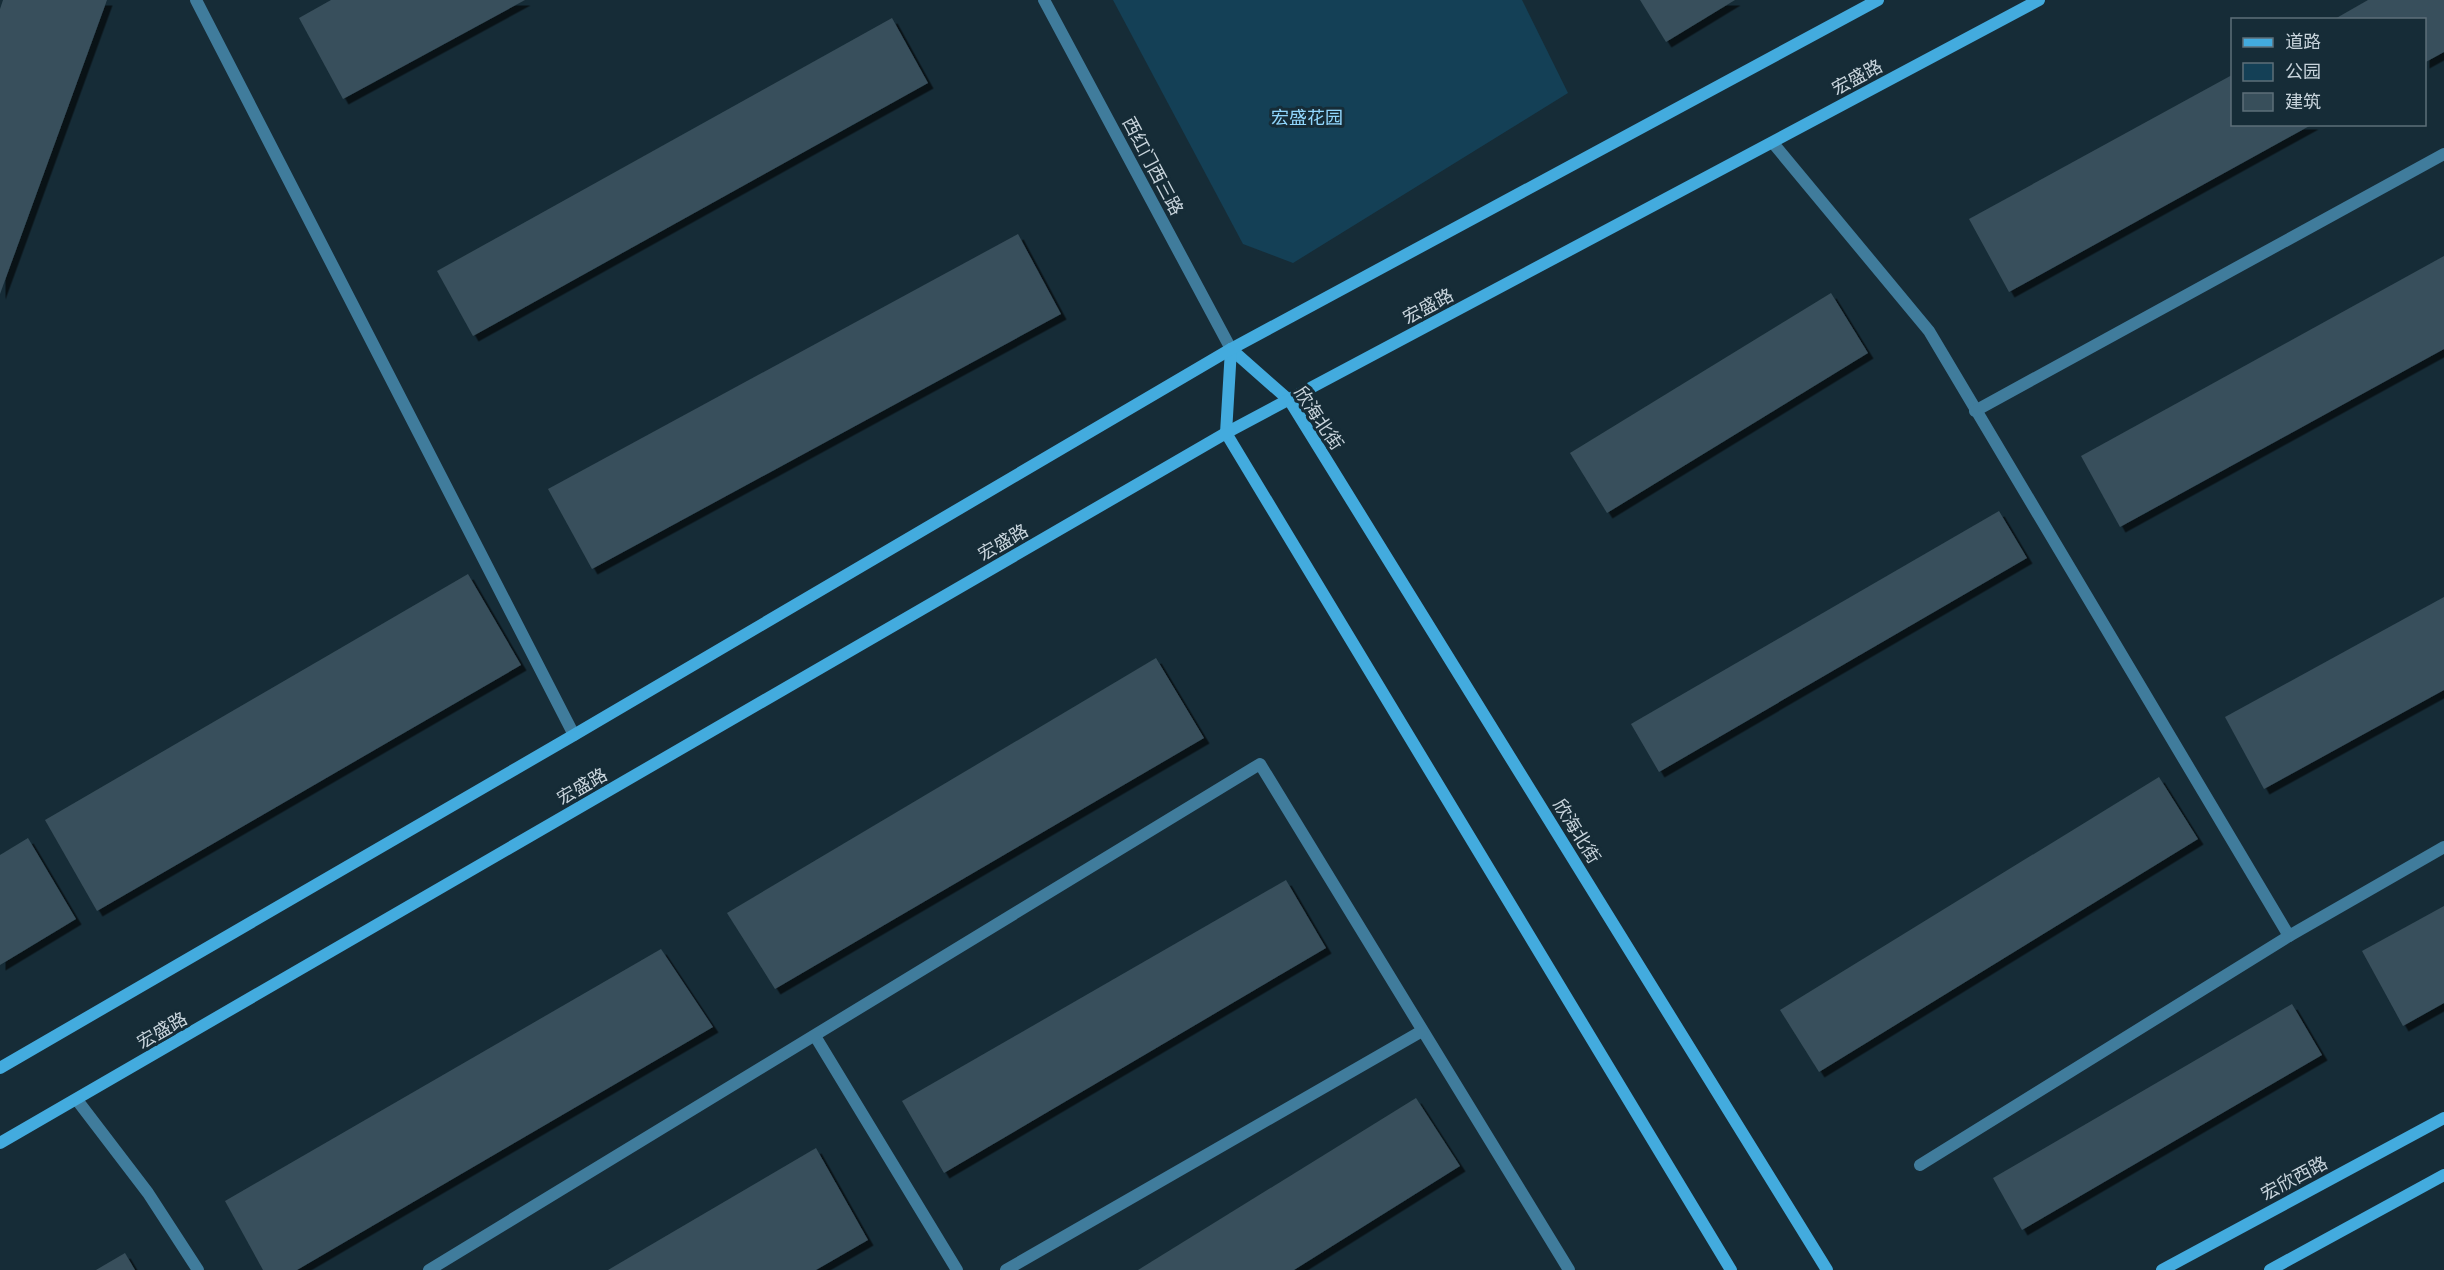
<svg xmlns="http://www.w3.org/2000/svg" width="2444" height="1270" font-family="'Roboto Condensed','Noto Sans SC',sans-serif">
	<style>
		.green { fill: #144056 }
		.building { fill: #384f5b; filter: url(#shadow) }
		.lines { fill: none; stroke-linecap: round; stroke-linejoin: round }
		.street { stroke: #407c9c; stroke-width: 12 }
		.secondary { stroke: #43abde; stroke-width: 12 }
		.labels { text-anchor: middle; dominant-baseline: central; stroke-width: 6; stroke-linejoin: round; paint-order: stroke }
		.street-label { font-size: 18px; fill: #c8d4dc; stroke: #162c37 }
		.park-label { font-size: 18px; fill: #92d7fd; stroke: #162c37 }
	</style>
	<defs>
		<filter id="shadow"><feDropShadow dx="5.5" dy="5.5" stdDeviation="0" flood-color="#0009"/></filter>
	</defs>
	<rect width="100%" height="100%" fill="#162c37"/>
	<polygon class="green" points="1113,0 1522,0 1568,93 1293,263 1243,244"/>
	<g class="building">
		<polygon points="3,0 107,0 0,294 0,9"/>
		<polygon points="331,0 525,0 343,99 299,18"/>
		<polygon points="1640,0 1735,0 1666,42"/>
		<polygon points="2368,0 2444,0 2444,52 2424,63 2424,20 2333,20"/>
		<polygon points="892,18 928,83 473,336 437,271"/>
		<polygon points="2232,75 2232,124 2313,124 2009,292 1969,219"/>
		<polygon points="1018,234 1061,314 592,569 548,489"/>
		<polygon points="2444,256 2444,349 2120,527 2081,456"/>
		<polygon points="1831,293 1868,353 1607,513 1570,453"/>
		<polygon points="1999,511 2027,558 1659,772 1631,724"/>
		<polygon points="468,574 521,665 97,911 45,820"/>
		<polygon points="2444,597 2444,690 2264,789 2225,717"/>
		<polygon points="1156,658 1204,738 775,989 727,913"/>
		<polygon points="2159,777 2198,839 1819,1072 1780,1010"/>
		<polygon points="28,838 76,919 0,965 0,855"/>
		<polygon points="1286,880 1326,948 944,1173 902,1101"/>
		<polygon points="2444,906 2444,1003 2403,1026 2362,951"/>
		<polygon points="661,949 713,1027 297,1270 263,1270 225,1201"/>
		<polygon points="2292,1004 2322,1055 2022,1230 1993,1178"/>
		<polygon points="1416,1098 1460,1166 1294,1270 1138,1270"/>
		<polygon points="816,1148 868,1240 816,1270 608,1270"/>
		<polygon points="125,1253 135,1270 96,1270"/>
	</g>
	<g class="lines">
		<g class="street">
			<polyline points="196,0 574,735"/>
			<polyline points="1044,0 1231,349"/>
			<polyline points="1773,143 1929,331 2289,936"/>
			<polyline points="1975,411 2444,154"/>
			<polyline points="815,1036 957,1270"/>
			<polyline points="77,1100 148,1193 198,1270"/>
			<polyline points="1920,1165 2289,936 2444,847"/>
			<polyline points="429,1270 1260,764 1569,1270"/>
			<polyline points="1006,1270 1422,1031"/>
		</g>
		<g class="secondary">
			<polyline points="1231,349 1290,401 1827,1270"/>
			<polyline points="1231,349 1226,433 1731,1270"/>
			<polyline points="0,1068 574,735 1231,349 1878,0"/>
			<polyline points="0,1143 1226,433 2039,0"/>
			<polyline points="2162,1270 2444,1118"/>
			<polyline points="2270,1270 2444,1175"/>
		</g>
	</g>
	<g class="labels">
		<g class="street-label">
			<text transform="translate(1857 77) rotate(-28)">宏盛路</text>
			<text transform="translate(1153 166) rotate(62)">西红门西三路</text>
			<text transform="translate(1428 306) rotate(-28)">宏盛路</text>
			<text transform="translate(1319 418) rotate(56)">欣海北街</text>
			<text transform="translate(1003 542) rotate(-30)">宏盛路</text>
			<text transform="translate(582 786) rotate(-30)">宏盛路</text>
			<text transform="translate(1577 831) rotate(58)">欣海北街</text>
			<text transform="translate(162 1030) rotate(-30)">宏盛路</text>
			<text transform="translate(2294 1178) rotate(-28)">宏欣西路</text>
		</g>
		<g class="park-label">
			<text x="1307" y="117">宏盛花园</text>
		</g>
	</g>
	<rect x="2231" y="18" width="195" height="108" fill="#162c37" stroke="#5d6f79" stroke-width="1.5"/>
	<rect x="2243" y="38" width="30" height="9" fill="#43abde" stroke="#5d6f79" stroke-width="1.5"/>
	<text x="2285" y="48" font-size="18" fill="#c8d4dc">道路</text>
	<rect x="2243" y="63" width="30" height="18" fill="#144056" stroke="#5d6f79" stroke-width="1.5"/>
	<text x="2285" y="78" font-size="18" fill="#c8d4dc">公园</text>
	<rect x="2243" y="93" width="30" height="18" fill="#384f5b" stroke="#5d6f79" stroke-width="1.5"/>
	<text x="2285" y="108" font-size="18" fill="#c8d4dc">建筑</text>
</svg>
